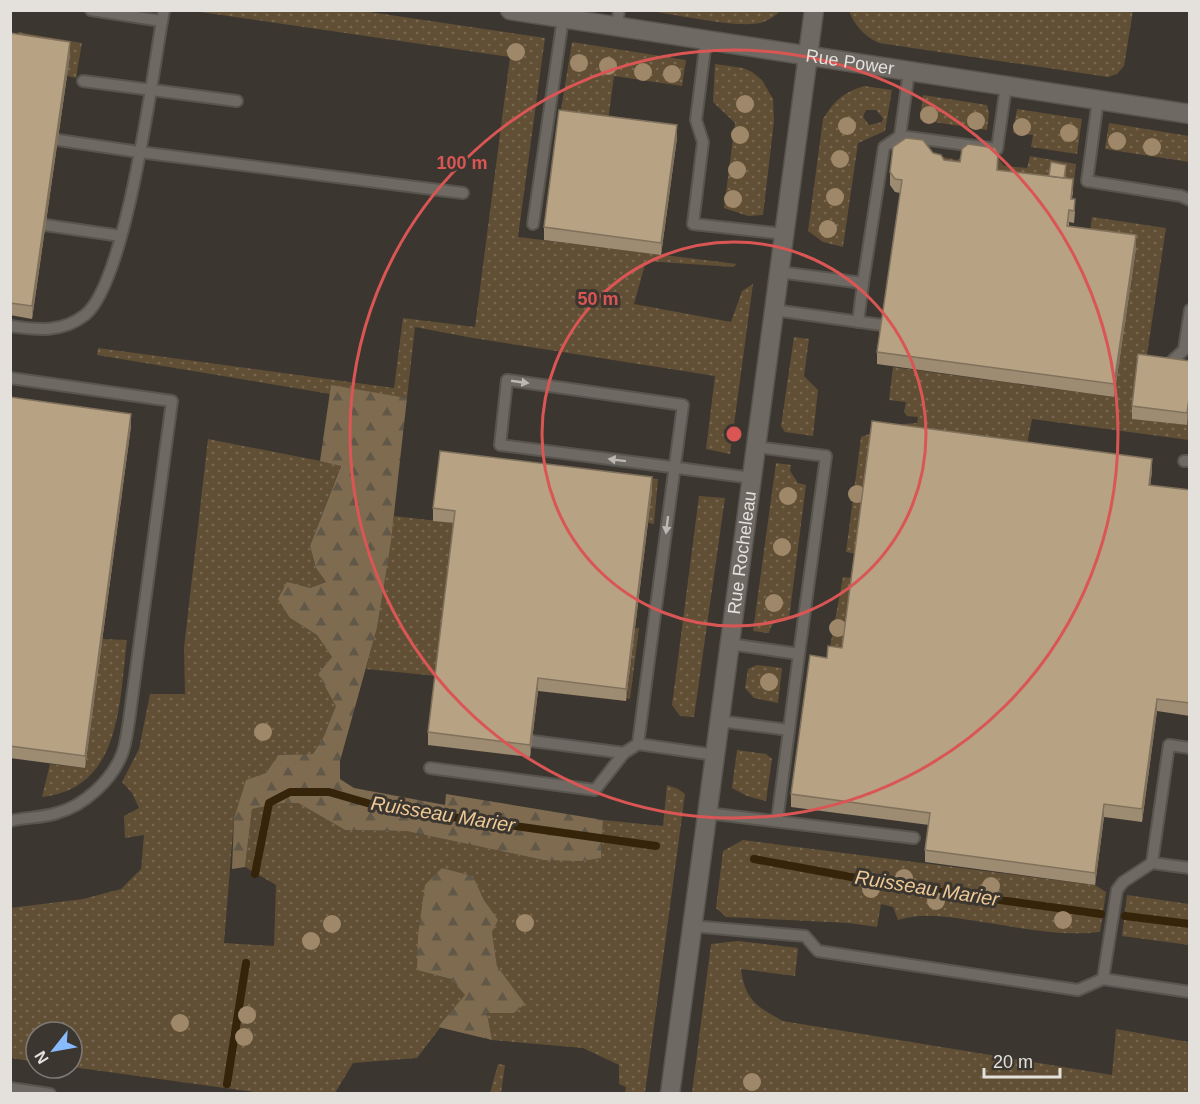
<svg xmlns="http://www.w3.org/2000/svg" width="1200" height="1104" font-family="Helvetica,sans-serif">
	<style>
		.grass { fill: url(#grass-dots); fill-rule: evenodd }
		.forest { fill: url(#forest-firs) }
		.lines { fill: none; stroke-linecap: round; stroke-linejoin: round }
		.stream { stroke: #352409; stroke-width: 8 }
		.service-casing { stroke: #58554f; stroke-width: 14 }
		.minor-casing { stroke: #58554f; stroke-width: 21 }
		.tertiary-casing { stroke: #58554f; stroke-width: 21 }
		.service { stroke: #6e6962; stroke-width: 10 }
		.minor { stroke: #6e6962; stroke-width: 18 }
		.tertiary { stroke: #6e6962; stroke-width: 18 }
		.tree { fill: #9f8869 }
		.wall { fill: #9d8b72 }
		.shaded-wall { fill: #80715c }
		.building { fill: #b7a284; stroke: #80715c; stroke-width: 1.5 }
		.oneway { fill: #bbb7b1 }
		.ring { fill: none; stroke: #da5655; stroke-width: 3 }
		.labels { text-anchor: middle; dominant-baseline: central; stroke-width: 6; stroke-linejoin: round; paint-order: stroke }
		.street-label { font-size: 18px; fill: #e4e1dc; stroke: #3b3630 }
		.water-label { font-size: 20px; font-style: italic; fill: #eec996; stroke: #3b3630 }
		.centre { fill: #da5655; stroke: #3b3630; stroke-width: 3 }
		.ring-label { font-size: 18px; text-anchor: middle; font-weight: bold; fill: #da5655; stroke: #3b3630; stroke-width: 6; stroke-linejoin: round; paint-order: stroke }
	</style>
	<defs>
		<pattern id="grass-dots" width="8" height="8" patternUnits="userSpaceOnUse" patternTransform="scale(1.5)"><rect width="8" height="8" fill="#614f35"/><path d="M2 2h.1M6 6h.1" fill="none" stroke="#786852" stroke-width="1.8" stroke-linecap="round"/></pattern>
		<pattern id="forest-firs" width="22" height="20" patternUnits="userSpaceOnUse" patternTransform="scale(1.5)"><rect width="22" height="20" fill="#7f6b4f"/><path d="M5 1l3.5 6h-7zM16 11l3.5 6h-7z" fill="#625848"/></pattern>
	</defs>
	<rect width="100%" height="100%" fill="#3b3630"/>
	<g class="grass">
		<polygon points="194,11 363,11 545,38 518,237 737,264 733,267 646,261 634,304 731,322 742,291 753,284 730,454 706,449 715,376 473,338 415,327 407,398 331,386 330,394 97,355 98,348 394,388 403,318 475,327 510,57"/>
		<path d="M651 11H780C775 16 768 21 760 23 735 28 678 15 651 11Z"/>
		<path d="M849 11H1133L1124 66 1117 74 1108 77 879 43C864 36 855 26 849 11Z"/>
		<polygon points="18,32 82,43 76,78 67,76 70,55 15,47"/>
		<polygon points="572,42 686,60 682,86 614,76 607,129 559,122"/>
		<polygon points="715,64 743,68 752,72 762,80 773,99 774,121 763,215 748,216 724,208 735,123 713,102"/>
		<path d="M864 86 892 90 885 131 858 143 843 247 823 242 808 231 823 119C834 101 844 92 864 86ZM866 110H876L883 118 882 122 869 125 863 117Z"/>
		<polygon points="923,95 987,105 989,113 987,130 920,120"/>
		<polygon points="1017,109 1082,119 1077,154 1031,147 1033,135 1013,133"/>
		<polygon points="1109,123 1189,136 1189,162 1105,149"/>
		<polygon points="969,152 996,156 1004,166 1027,168 1030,156 1076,164 1073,192 960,175 933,155 957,160"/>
		<polygon points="1092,217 1166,228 1145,368 1132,418 1187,425 1189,404 1189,440 1032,419 1025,454 900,437 903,424 917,423 918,417 907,416 904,412 906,402 889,400 893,367 1114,397 1090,232"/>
		<polygon points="794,337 809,339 804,376 818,390 813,436 785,432 781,426"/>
		<polygon points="872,433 856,554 846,552 861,437"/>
		<polygon points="208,439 341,465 310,546 316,568 326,582 310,588 290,618 317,635 332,657 318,674 337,706 324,736 313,754 278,755 234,819 224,943 274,946 276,885 245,867 252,809 283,803 298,803 345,830 406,831 543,860 601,858 603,820 663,826 667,785 678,789 685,794 645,1093 625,1093 626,1087 619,1084 619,1065 583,1048 492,1040 487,1013 514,1013 524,1004 497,966 492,932 497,920 484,900 473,876 442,868 418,970 451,979 465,995 417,1058 353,1063 335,1093 254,1092 72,1067 72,1032 36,1032 36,1062 11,1058 10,908 83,899 121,889 141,869 144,835 125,838 124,816 139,808 132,793 122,782 139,749 150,694 185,694 184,648"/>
		<path d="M776 463 791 465 790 471 798 483 806 485 789 619C779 617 771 623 769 633L753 631Z"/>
		<polygon points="625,476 658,479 654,524 648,523 652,490"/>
		<polygon points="699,496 725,498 694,717 680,716 672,705"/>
		<polygon points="394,516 455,523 437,676 366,669 377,628"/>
		<polygon points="843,577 853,578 842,660 828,658"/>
		<polygon points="635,628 639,628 630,699 627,698"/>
		<path d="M102 639 127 640C119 702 122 788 42 797L50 764 85 768Z"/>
		<polygon points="757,665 782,668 778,703 754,698 745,688 748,669"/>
		<polygon points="737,750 766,754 772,759 766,801 747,796 732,788"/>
		<path d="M743 840 1095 885 1106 892 1100 932C1059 937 1016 927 976 921 950 917 923 912 898 920L893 907 881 904 877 927 849 923 726 917 716 908 723 851Z"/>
		<polygon points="1127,895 1189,904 1189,945 1122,936"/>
		<path d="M738 941 798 948 795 976 741 969C745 1000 757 1007 783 1021L1112 1075 1116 1029 1189 1042V1093H692L711 944Z"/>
		<polygon points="498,1064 505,1065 501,1093 490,1093"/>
	</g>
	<g class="forest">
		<polygon points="331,385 407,398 391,541 377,628 340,761 340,779 354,788 445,805 446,794 603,820 601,858 582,861 543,860 406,831 345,830 298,803 283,803 252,809 245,867 232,869 234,819 246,780 266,773 278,755 313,754 324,736 336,706 318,674 332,657 317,635 290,618 278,599 287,582 310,588 326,582 316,568 310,546 341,466 320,461"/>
		<polygon points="442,868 473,876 484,900 498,920 492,932 497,966 525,1004 514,1013 487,1013 492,1040 438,1027 465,995 451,979 417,970 418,935 425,885"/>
	</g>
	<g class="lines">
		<g class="stream">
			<polyline points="754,859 905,887 1101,914"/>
			<polyline points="255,874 269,803 290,792 329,792 381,807 656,846"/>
			<polyline points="1125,916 1190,924"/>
			<polyline points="227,1084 246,963"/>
		</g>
		<g class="service-casing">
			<g id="service">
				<polyline points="91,10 162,21 164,10"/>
				<polyline points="617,27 619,10"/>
				<polyline points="706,40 696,120 703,142 693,224 784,234"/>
				<polyline points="909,71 900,136 997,149 1006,86"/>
				<polyline points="83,81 237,101"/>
				<polyline points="1098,100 1087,181 1181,196 1190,200"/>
				<polyline points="58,140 139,152 463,193"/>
				<polyline points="533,224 563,18"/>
				<polyline points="45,225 121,236"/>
				<polyline points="779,272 863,283 884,147 900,136"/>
				<polyline points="774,310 882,325"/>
				<polyline points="858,322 863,283"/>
				<path d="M10 326C37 330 62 333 85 315 126 282 152 79 162 21"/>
				<polyline points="1171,371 1173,360 1184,350 1190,310"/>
				<path d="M10 378 172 401 129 721C127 732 126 744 122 754 112 780 84 806 57 813 42 818 26 817 10 821"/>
				<polyline points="1184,461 1190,461"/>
				<polyline points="730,644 799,654 826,456 756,447"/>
				<polyline points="719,721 789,730"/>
				<polyline points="532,741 624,753 638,744 715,755"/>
				<path d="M638 744C653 631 667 518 683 405L507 380 500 445 656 465 752 478"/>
				<polyline points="1190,748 1169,745 1152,863 1190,868"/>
				<polyline points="430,768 595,790 624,753"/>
				<polyline points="707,813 914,838"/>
				<polyline points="777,821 799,654"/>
				<polyline points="1152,863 1123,882 1117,890 1103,979 1190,992"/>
				<polyline points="692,926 805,936 818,951 1078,990 1103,979"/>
				<polyline points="10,1088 50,1094"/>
			</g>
		</g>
		<g class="minor-casing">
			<g id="minor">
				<path id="s1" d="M510 10 1190 114"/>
			</g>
		</g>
		<g class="tertiary-casing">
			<g id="tertiary">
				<path id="s2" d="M670 1094 814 10"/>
			</g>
		</g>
		<use href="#service" class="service"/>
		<use href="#minor" class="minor"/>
		<use href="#tertiary" class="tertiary"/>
	</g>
	<g class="tree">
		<circle cx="516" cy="52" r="9"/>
		<circle cx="579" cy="63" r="9"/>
		<circle cx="608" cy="66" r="9"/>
		<circle cx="643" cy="72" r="9"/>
		<circle cx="672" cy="74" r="9"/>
		<circle cx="745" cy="104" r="9"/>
		<circle cx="929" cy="115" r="9"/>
		<circle cx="976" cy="121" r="9"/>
		<circle cx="847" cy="126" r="9"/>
		<circle cx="1022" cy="127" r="9"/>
		<circle cx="1069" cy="133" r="9"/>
		<circle cx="740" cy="135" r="9"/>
		<circle cx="1117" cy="141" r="9"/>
		<circle cx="1152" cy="147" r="9"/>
		<circle cx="840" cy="159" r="9"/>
		<circle cx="737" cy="170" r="9"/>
		<circle cx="835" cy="197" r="9"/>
		<circle cx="733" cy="199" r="9"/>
		<circle cx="828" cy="229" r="9"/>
		<circle cx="857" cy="494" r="9"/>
		<circle cx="788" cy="496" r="9"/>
		<circle cx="782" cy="547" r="9"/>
		<circle cx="774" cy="603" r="9"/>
		<circle cx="838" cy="628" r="9"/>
		<circle cx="769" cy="682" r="9"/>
		<circle cx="263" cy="732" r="9"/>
		<circle cx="904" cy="878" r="9"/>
		<circle cx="991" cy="886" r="9"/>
		<circle cx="871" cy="889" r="9"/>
		<circle cx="936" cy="901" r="9"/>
		<circle cx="1063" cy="920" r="9"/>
		<circle cx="525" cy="923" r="9"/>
		<circle cx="332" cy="924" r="9"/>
		<circle cx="311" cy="941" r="9"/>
		<circle cx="247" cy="1015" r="9"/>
		<circle cx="180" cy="1023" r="9"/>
		<circle cx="244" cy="1037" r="9"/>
		<circle cx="752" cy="1082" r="9"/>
	</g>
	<g class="wall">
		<polygon points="10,33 70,55 32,319 10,315"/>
		<polygon points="677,138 661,255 544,240 544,227"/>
		<polygon points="933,153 944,160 998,165 998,170 1049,176 1066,169 1065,178 1073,192 1072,199 1075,212 1074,223 1069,222 1069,226 1136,248 1114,397 877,364 877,352 900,193 895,192 890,185 890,172"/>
		<polygon points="1190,361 1187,425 1132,419 1132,406"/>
		<polygon points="10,397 131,426 85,768 10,758"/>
		<polygon points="1152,471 1150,485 1190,490 1190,716 1157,711 1142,822 1104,817 1095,885 925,862 925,850 929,825 791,807 791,794 827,658 842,648"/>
		<polygon points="652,490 626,701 538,691 530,757 428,745 428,732 454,523 433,521 433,508"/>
	</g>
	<g class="shaded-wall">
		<polygon points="70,42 70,55 32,319 32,306"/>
		<polygon points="677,125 677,138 661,255 661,243"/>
		<polygon points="1136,235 1136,248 1114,397 1114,384"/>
		<polygon points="1190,391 1190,403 1187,425 1187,413"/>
		<polygon points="131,414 131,426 85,768 85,756"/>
		<polygon points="1152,459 1152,471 1149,497 1149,485"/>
		<polygon points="652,477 652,490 626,701 626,689"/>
		<polygon points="538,678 538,691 530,757 530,745"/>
		<polygon points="1157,699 1157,711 1142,822 1142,809"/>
		<polygon points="1104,804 1104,817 1095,885 1095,873"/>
	</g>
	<g class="building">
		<polygon points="10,33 70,42 32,306 10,303"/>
		<polygon points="559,110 677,125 661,243 544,227"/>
		<polygon points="906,138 923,140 933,153 941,155 944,160 960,162 962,149 968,144 995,148 998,153 997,170 1073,179 1071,199 1075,199 1074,211 1069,210 1067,226 1136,235 1114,384 877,352 902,180 895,179 890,172 893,147"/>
		<polygon points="1051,162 1066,165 1064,178 1049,176"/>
		<polygon points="1138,354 1190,361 1190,391 1187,413 1132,406"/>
		<polygon points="10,397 131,414 85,756 10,746"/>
		<polygon points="872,421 1152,459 1149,485 1190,490 1190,703 1157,699 1142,809 1104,804 1095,873 925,850 930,813 791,794 810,655 827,658 828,646 842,648"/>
		<polygon points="440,451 652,477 626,689 538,678 530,745 428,732 455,511 433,508"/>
	</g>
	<defs><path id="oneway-solid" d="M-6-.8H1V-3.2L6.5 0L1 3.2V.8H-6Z" transform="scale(1.5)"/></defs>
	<g class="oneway">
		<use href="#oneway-solid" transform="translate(520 382) rotate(8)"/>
		<use href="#oneway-solid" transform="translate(617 460) rotate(-173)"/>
		<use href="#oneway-solid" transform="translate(667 525) rotate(97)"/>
	</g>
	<g class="ring">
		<circle cx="734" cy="434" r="192"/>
		<circle cx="734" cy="434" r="384"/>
	</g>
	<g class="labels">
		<g class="street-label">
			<text stroke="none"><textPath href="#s1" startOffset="344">Rue Power</textPath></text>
			<text stroke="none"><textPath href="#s2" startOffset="546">Rue Rocheleau</textPath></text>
		</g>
		<g class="water-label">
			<text transform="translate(443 814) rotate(9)">Ruisseau Marier</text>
			<text transform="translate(927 888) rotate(9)">Ruisseau Marier</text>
		</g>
	</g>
	<circle cx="734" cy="434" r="9" class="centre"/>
	<g class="ring-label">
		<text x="462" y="169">100 m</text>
		<text x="598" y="305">50 m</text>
	</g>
	<rect width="1200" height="1104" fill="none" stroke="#e4e1dc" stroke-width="24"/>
	<g transform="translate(54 1050) rotate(239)"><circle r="28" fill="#3b3630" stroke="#7f7a75" stroke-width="1.5"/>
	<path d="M0-4.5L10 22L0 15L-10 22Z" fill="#89bafc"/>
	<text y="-9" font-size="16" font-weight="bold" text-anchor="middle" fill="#e4e1dc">N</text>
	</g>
	<path d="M984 1068v9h76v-9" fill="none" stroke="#e4e1dc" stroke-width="3"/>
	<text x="993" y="1068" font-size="18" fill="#e4e1dc" stroke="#3b3630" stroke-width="4.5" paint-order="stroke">20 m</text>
</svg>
